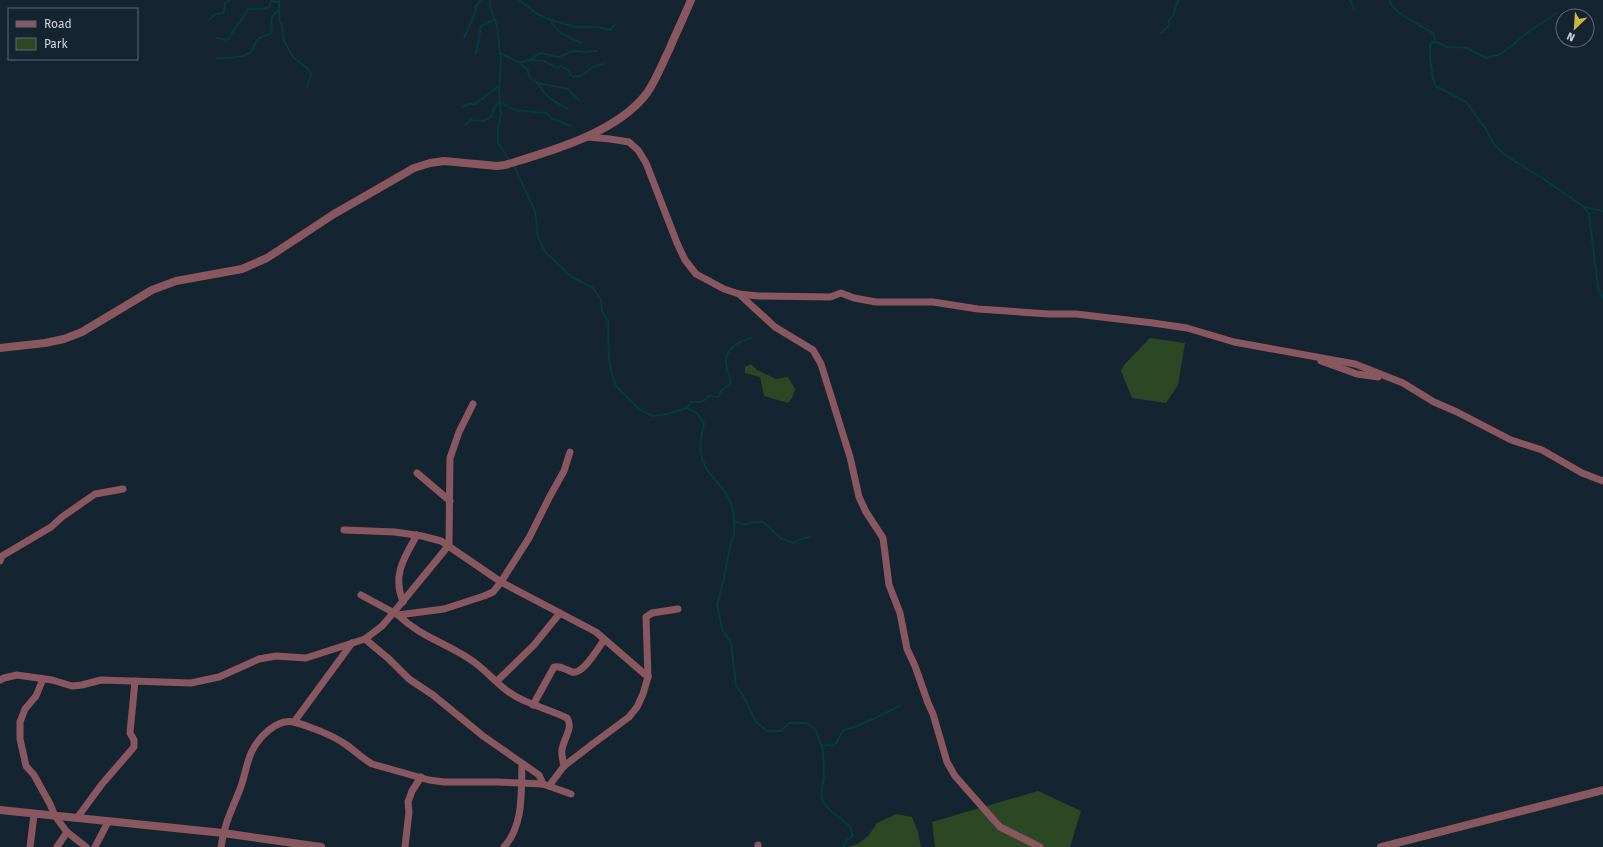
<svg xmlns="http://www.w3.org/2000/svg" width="1603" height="847" font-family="'Fira Sans',sans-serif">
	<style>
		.green { fill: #2b4724 }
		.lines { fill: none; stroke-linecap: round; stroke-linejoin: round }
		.stream { stroke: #043b42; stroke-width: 2 }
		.minor { stroke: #89575f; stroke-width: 7 }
		.tertiary { stroke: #89575f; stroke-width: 8 }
	</style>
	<rect width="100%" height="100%" fill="#152431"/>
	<g class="green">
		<polygon points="1150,338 1185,343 1178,385 1166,403 1132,398 1121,371 1124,365"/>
		<polygon points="751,364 757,370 776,379 788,377 795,389 792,398 788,403 764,396 760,377 745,373 745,367"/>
		<polygon points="1038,791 1081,811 1070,847 935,847 932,822"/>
		<polygon points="896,814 912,817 918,832 921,847 849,847 858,844 869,835 877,823"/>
	</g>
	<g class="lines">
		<g class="stream">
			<polyline points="279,0 279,20 282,25 283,39 293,57 307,68 311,74 307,87"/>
			<polyline points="490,0 490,6 497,26 501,61 499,92 501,113 498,129 498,143 510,161"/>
			<polyline points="519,0 539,15 551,20 576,27 598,27 610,30 615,25"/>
			<polyline points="1350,0 1354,9"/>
			<path d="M1389 0C1392 13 1423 26 1434 34L1435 42 1430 44V58L1433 79 1436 86 1466 102 1485 128 1495 146 1508 157 1545 180 1584 207 1589 214 1598 287 1603 299"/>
			<polyline points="210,19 215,14 224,13 225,3 230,0"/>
			<path d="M551 20C553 31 573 40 582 43"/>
			<polyline points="1161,33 1169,26 1169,20 1173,16 1178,0"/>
			<path d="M217 38 225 40 229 39C233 28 243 20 248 9H262L269 7 271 1 278 2"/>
			<polyline points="464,38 475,13 476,6 481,0"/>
			<polyline points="1436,42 1447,47 1467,48 1486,58 1501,54 1531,30 1557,13"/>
			<path d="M500 53C520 62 518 68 540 53L558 57 573 51 585 52 597 51"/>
			<polyline points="476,54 481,26 495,19"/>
			<path d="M216 58C226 57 240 59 248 54 260 48 247 40 270 34 275 24 266 19 278 11"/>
			<polyline points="530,60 545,61 557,68 560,66 569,70 570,75 573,77 581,76 593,67 605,63"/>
			<polyline points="520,63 527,69 530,78 537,83 568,89 579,100"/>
			<path d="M538 84C546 97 554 102 567 108"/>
			<polyline points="462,107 469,104 475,104 499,86"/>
			<polyline points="465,125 471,120 484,121 492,116 493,110 499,102 515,110 546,113 553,119 571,126"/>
			<polyline points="513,164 535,211 538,237 546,253 572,277 593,288 601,300 602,311 608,321 609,360 612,375 617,387 639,409 652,416 667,414 687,408 697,413 704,423 700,443 702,459 707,470 726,493 732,505 734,521 734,535 730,546 724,578 717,605 722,629 731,642 736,686 743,695 756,722 767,731 781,731 789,723 806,723 815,728 823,751 824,776 821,794 823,802 832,812 850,826 853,836 847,840 843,847"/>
			<polyline points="1585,207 1603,211"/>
			<path d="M687 407 691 402H702L709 396 718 397 721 391 731 383C730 376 725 367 726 360 727 347 740 341 751 338"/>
			<polyline points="734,521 743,525 753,522 763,522 782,539 794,543 801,539 810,537"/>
			<path d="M822 746 828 745 833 746 837 742 843 730C861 727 882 714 900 706"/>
		</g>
		<g class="minor">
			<polyline points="587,137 610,139 629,142 638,150 646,163 677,243 685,260 696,274 724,289 739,294 758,296 830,297 841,293 854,298 876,302 933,302 978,309 1049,314 1076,314 1153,323 1187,328 1234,342 1355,364 1403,383 1434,402 1457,412 1511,440 1542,450 1582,473 1603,481"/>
			<polyline points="739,294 775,327 813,350 821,364 850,457 859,497 866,512 883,538 889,585 900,613 907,649 915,666 928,703 933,714 947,762 955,776 1000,827 1040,847"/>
			<polyline points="1321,361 1357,374 1378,377"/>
			<polyline points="417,473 450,501"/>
			<polyline points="344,530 395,532 422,536 441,541 501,582 596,632 648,677"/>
			<polyline points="0,561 2,556 51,527 62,517 95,494 123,489"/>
			<polyline points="361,595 398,615 444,609 484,596 493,592 501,582 529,538 550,496 564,471 570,452"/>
			<path d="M403 602C392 575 404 558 417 535"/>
			<path d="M398 615C420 636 443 642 468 658 482 666 493 680 506 690 524 704 547 708 567 718 574 728 563 739 562 750 561 755 563 761 564 766"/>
			<polyline points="365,639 389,659 409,679 433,695 483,736 539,775 543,784"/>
			<polyline points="43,679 36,696 25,709 20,722 20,739 26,766 34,775 50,804 55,816 67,832 86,847"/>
			<polyline points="0,680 4,678 17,675 52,680 72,686 82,685 101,680 191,683 219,677 259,659 276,656 306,658 365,639 382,626 394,612 449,545 450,458 459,432 473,404"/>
			<polyline points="497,681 534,645 560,613"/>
			<path d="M533 705 554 667C561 665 566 670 572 672 583 675 598 648 604 640"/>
			<polyline points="294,722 352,643"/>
			<polyline points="549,786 564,766 590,746 629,717 637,707 643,694 648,677 646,617 652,613 678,609"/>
			<polyline points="77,818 102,784 134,747 134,740 130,733 135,681"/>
			<polyline points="758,845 758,847"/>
			<polyline points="30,847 34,815"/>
			<polyline points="57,847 67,832"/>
			<polyline points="95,847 108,822"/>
			<path d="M221 847C224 824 232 810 240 789 245 777 246 763 252 751 259 737 277 718 294 722 309 726 332 735 345 744 354 750 362 758 372 764L429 780 444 782H497L543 784 571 794"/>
			<polyline points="405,847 409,812 408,802 412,791 421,777"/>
			<path d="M504 847C524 825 521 792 522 764"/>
		</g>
		<g class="tertiary">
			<path d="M0 348 45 343 64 339 82 332 152 290 176 281 242 269 267 258 334 214 414 168 430 163 444 161 497 166 505 165C551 151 617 133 647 93 656 80 662 64 669 50 676 33 684 17 691 0"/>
			<polyline points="0,810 223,833 321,847"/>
			<polyline points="1381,847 1603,790"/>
		</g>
	</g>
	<rect x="8" y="8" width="130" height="52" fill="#152431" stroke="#5f6b77"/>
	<rect x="16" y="21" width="20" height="6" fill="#89575f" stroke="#5f6b77"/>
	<text x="44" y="28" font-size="12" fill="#cdd6df">Road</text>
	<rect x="16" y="38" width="20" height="12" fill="#2b4724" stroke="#5f6b77"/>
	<text x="44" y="48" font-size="12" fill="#cdd6df">Park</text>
	<g transform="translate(1575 28) rotate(205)"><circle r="19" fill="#152431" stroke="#5f6b77"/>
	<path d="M0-3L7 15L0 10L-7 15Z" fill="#c7bb3b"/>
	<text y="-6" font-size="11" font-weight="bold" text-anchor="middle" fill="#cdd6df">N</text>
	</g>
</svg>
